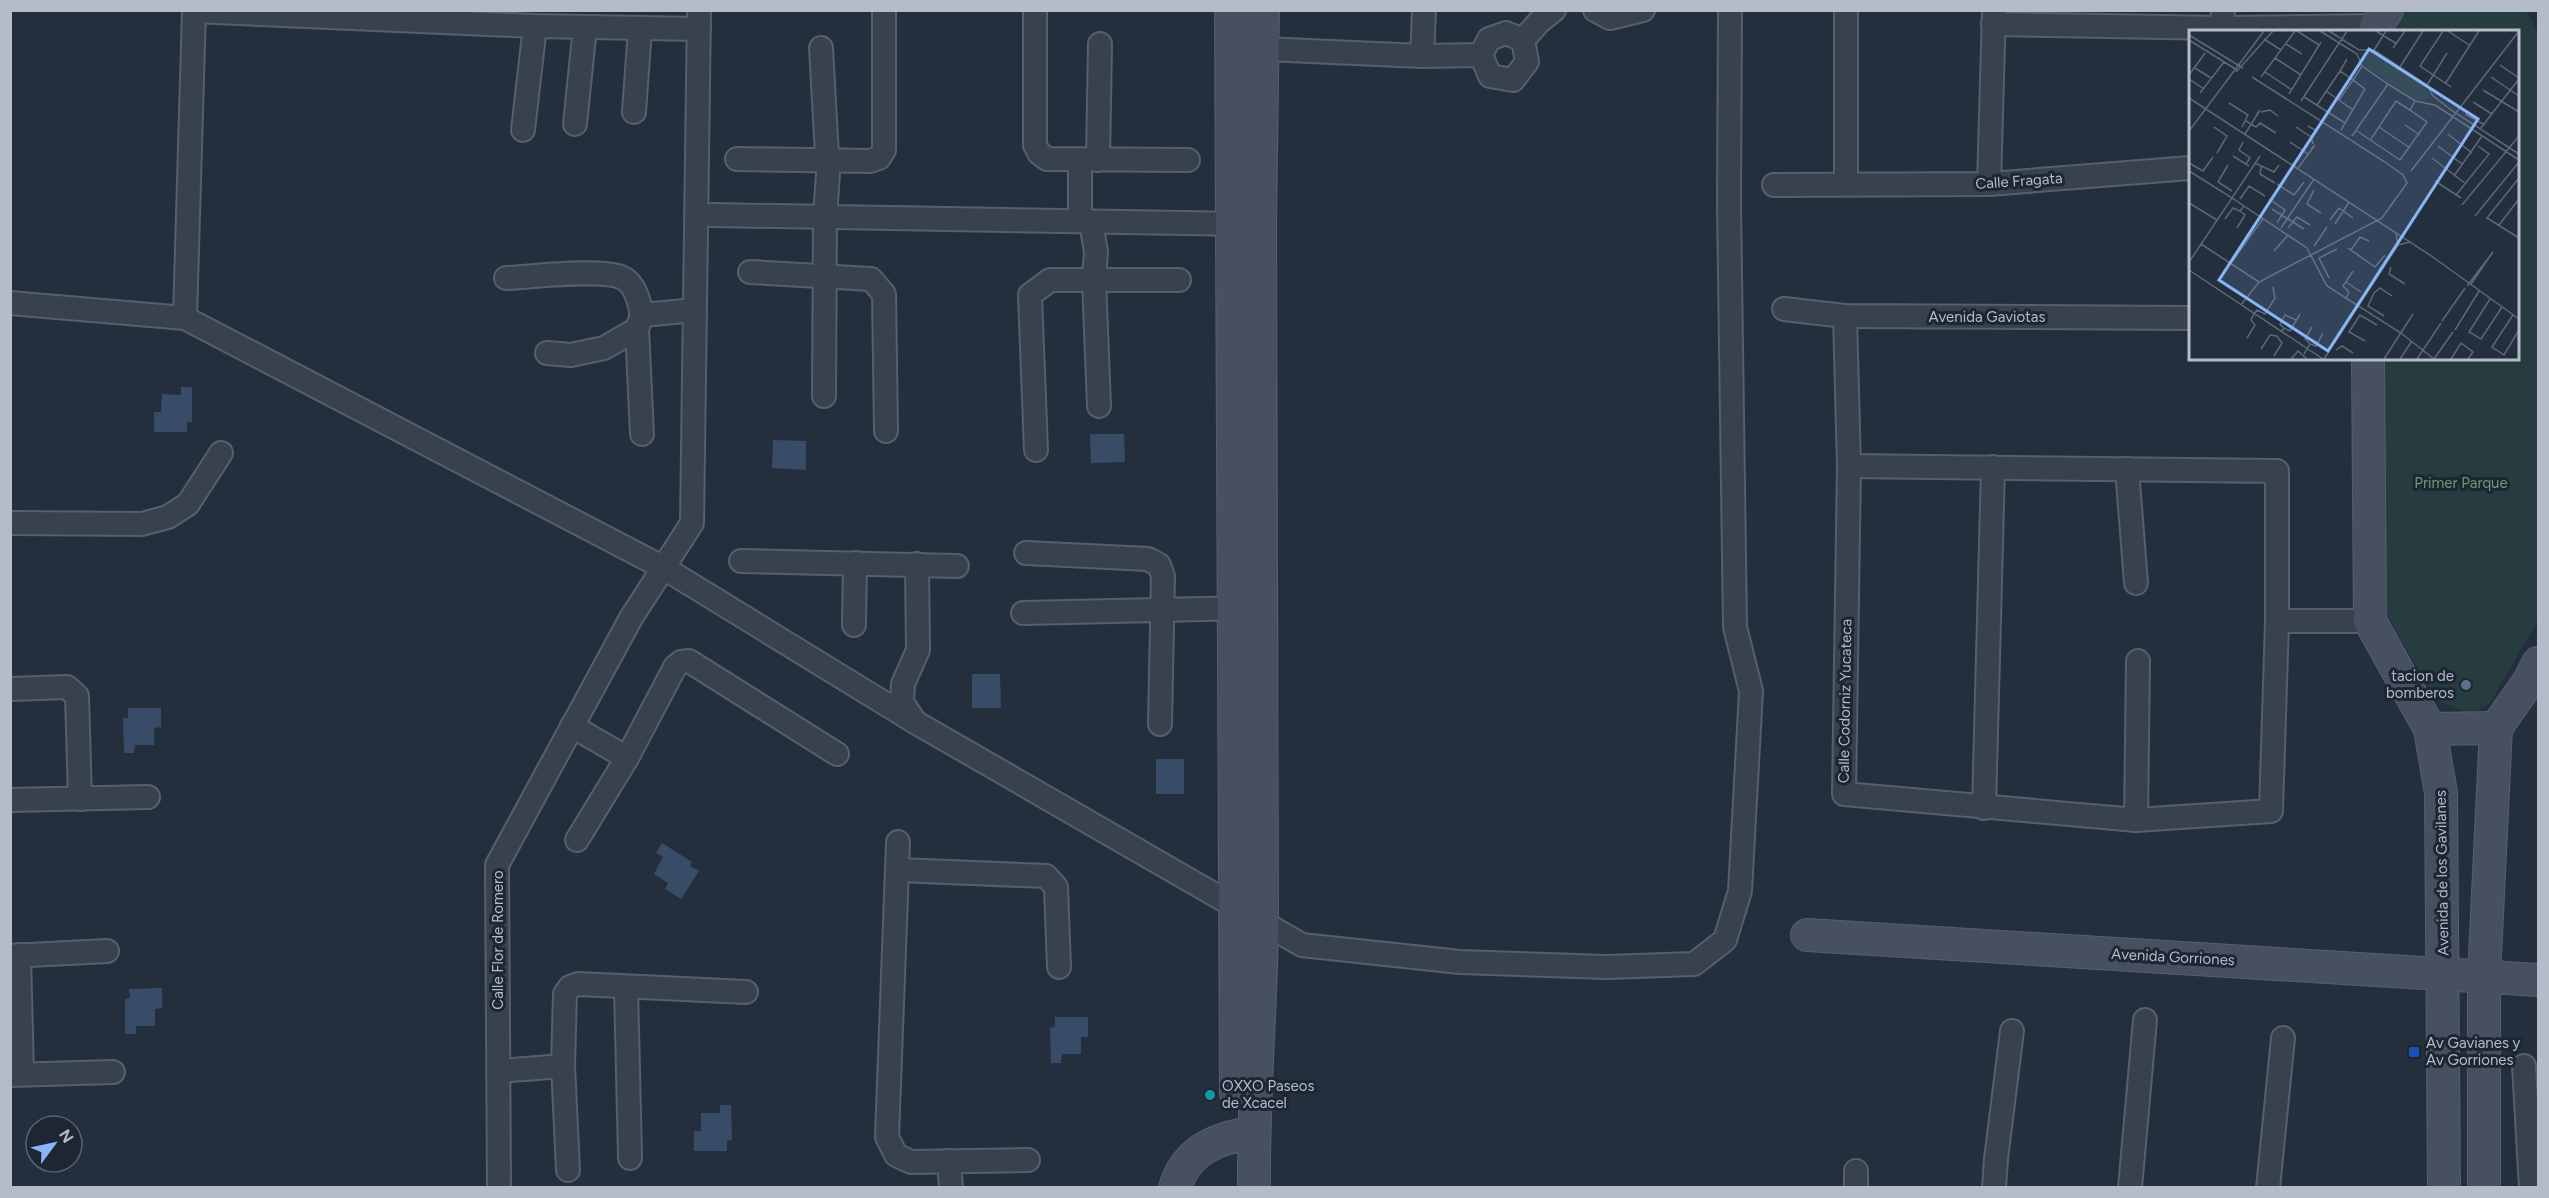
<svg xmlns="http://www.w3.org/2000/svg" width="2549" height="1198" font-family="Figtree,sans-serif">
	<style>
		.green { fill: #263c3f }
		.water { fill: #394c67 }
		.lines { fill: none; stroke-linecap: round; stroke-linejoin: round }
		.street-casing { stroke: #565f6c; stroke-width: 26 }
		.secondary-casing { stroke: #565f6c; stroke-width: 34 }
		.street { stroke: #38414e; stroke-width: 22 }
		.secondary { stroke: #465061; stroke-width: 32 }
		.service-dot { fill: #5c6f8a; stroke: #1d2633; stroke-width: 2 }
		.transit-dot { fill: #1a4fb4; stroke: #1d2633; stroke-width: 2 }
		.culture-dot { fill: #0f9aa8; stroke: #1d2633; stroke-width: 2 }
		.labels { text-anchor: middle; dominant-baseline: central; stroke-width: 6; stroke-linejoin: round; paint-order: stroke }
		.street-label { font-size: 15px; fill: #b4bcc9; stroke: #1d2633 }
		.park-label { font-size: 15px; fill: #6b9a76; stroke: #1d2633 }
		.poi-label { font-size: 15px; fill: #b4bcc9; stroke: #1d2633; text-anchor: start }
		.inset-road { fill: none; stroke: #5e6776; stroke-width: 1.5 }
		.view { fill: #8ab4f8; fill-opacity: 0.15; stroke: #8ab4f8; stroke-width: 3 }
		.inset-edge { fill: none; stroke: #b4bcc9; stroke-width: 3 }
	</style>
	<rect width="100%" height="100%" fill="#242f3e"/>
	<polygon class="green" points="2404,11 2526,11 2538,32 2538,620 2490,703 2471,714 2436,700 2383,608 2385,359 2518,358 2518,32 2391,31"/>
	<g class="water">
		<polygon points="181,387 192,387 192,422 187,422 187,432 154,432 154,412 161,412 162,394 181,395"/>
		<polygon points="1090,434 1124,434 1125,462 1091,463"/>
		<polygon points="773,440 806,441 806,470 772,468"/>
		<polygon points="972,674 1000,674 1001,708 972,708"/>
		<polygon points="128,708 161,708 161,727 154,728 154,745 135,745 134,753 124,753 123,718 128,718"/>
		<rect x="1156" y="759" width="28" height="35"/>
		<polygon points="662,843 692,862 690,866 699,871 681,899 665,889 668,883 654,874 663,857 656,853"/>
		<polygon points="162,988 162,1008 155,1009 155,1026 136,1026 136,1034 125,1034 125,999 130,998 129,989"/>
		<polygon points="1055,1017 1088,1017 1088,1037 1081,1037 1081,1054 1062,1054 1061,1063 1051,1063 1050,1028 1055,1027"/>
		<polygon points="720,1105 731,1105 732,1140 727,1141 727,1151 694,1151 694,1131 701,1131 701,1113 720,1113"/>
	</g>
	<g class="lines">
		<g class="street-casing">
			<g id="street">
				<polyline points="1035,10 1035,145 1039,153 1047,159 1188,160"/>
				<polyline points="1595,10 1610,18 1643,10"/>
				<polyline points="1846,10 1846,184"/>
				<polyline points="194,11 535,26 699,29"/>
				<polyline points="1993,24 2222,28 2223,10"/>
				<polyline points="2222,32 2222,28 2376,26"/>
				<polygon points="1506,33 1523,40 1527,62 1513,80 1490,76 1481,55 1489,39"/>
				<polyline points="1523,40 1539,22 1554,10"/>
				<polyline points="821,48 828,173 825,217 824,396"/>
				<polyline points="1263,49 1422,56 1481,55"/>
				<polyline points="1422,56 1424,10"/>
				<polyline points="634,112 640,29"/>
				<polyline points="575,124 585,27"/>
				<polyline points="523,130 535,26"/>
				<polyline points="737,159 870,161 879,158 884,150 884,10"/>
				<polyline points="1080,160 1080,221"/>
				<polyline points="1098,160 1100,44"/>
				<polyline points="1989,184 1994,10"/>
				<polyline points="1774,185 1989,184 2190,168"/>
				<polyline points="712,215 1245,224"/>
				<polyline points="1091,222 1096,252 1094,279 1099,406"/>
				<polyline points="750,272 871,279 884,294 886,431"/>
				<path d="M506 278C531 277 602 268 623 278 636 285 639 302 642 315L695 310"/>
				<polyline points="10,303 185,318 664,568 915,722 1302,945 1460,962 1607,967 1694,964 1725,940 1740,891 1751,691 1735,627 1729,204 1730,10"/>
				<polyline points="1784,309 1845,316 2190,318"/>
				<polyline points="1845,316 1849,466 1844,794 2136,820 2271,811 2277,621 2370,621"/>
				<polyline points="185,318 194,10"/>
				<polyline points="637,329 642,434"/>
				<polyline points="547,353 571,355 604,348 637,329 642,315"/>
				<polyline points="1036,450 1030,295 1050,280 1179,280"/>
				<polyline points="1849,466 2277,471 2277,621"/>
				<polyline points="2127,469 2136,583"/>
				<polyline points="10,523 142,524 168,517 188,504 221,453"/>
				<polyline points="1026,553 1148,559 1159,565 1163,576 1160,724"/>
				<polyline points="741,561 957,566"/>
				<polyline points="1023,613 1249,608"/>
				<polyline points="854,625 855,563"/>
				<polyline points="10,689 67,687 77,696 80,799"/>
				<polyline points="915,722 902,702 903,684 918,650 917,564"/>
				<polyline points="572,726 627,758"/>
				<polyline points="10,800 148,797"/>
				<polyline points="1984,808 1993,467"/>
				<polyline points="2136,820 2138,661"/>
				<polyline points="577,840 627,758 675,667 681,662 689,661 837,754"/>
				<polyline points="898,842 887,1137 896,1155 911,1162 1028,1160"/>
				<polyline points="898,870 1046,876 1056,887 1059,967"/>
				<polyline points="19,955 22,1074"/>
				<polyline points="10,956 107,951"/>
				<polyline points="626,987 630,1158"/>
				<polyline points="563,1066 568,1170"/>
				<polyline points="2524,1066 2531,1188"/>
				<polyline points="498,1071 563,1066 565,994 570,987 578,984 746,992"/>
				<polyline points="10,1075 113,1072"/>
				<polyline points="949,1161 951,1188"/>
				<polyline points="499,1188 497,865 631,618 692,523 699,10"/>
				<polyline points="1856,1188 1856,1171"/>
				<polyline points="1994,1188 1996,1159 2012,1031"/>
				<polyline points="2130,1188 2145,1020"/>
				<polyline points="2268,1188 2283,1038"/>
			</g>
		</g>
		<g class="secondary-casing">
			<g id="secondary">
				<polyline points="1231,10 1236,1093"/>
				<polyline points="2376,32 2376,26 2387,10"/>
				<polyline points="2368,358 2370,621 2430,729 2441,793 2444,1188"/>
				<polyline points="2430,729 2496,728"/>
				<polyline points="1807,935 2538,980"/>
				<path d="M1175 1188C1186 1150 1218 1137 1254 1133"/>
				<path d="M1254 1188C1253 1099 1261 1012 1262 924L1260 224 1263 10"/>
				<polyline points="2484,1188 2484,977 2496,728 2529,681 2538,663"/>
			</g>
		</g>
		<use href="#street" class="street"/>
		<use href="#secondary" class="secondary"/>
	</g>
	<circle class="service-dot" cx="2466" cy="685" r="6"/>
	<rect class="transit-dot" x="2408" y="1046" width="12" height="12" rx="3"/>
	<circle class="culture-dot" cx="1210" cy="1095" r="6"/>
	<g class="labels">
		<g class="street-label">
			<text transform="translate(2019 181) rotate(-4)">Calle Fragata</text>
			<text x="1987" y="317">Avenida Gaviotas</text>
			<text transform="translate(1845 701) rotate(-89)">Calle Codorniz Yucateca</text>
			<text transform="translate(2442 873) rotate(-91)">Avenida de los Gavilanes</text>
			<text transform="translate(498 940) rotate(-90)">Calle Flor de Romero</text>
			<text transform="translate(2173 957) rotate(3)">Avenida Gorriones</text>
		</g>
		<g class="park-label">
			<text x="2461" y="483">Primer Parque</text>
		</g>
		<g class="poi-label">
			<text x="2454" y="676" text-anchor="end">tacion de<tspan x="2454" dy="17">bomberos</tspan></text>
			<text x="2426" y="1043">Av Gavianes y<tspan x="2426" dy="17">Av Gorriones</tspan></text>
			<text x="1222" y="1086">OXXO Paseos<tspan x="1222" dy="17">de Xcacel</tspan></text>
		</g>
	</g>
	<g transform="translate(2189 30)">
		<rect width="330" height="330" fill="#242f3e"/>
		<path d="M184 21 236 55 241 68 226 70 174 35 170 22Z" fill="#263c3f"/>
		<path class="inset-road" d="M108 1 130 15M131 1 168 24 173 36 199 54 226 71 246 75 330 130M140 1 170 20H185L238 55 244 66 265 82 330 124M187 1 208 14M254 1 231 36 262 57M259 1 280 15M0 5 54 38M75 9 92 20M0 10 48 40M97 14 113 24M204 18 216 1M185 20 197 1M86 28 112 45M311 35 330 48M211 37 234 1M6 38 22 48M47 42 84 1M76 42 103 60M0 45 16 23M72 47 106 1M302 47 330 66M0 49 15 59M256 54 290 1M238 55 258 23M294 60 330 82M137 61 164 80M11 63 35 32M100 64 132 12M115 67 156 93M0 68 241 225 330 289M150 70 164 50 151 41 158 29M112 71 158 1M284 72 303 84M40 73 59 85 53 97M128 75 151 41M72 82 81 80 89 86M276 84 296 95M57 91 67 97 71 93 87 103M216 95 231 105M119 96 128 101 122 107M25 97 38 106 28 123M107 97 122 107 124 114M190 97 221 118M291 99 330 49M152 100 176 59 164 50 173 36M0 101 75 1M168 101 211 130 238 92 221 80 226 71M56 104 71 80 68 84M259 104 283 123M163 106 199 54M182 109 207 71 221 80M54 112 50 120 61 128 57 134M101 112 119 124M249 116 273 134M44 126 60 136M243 128 277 154M0 133 14 141 24 127M66 133 85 142 90 135M39 135 29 152 43 161M72 137 71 144 86 153M109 138 126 115 122 119M0 141 43 168 71 126M222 141 330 1M265 146 293 106M330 148 298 188 330 208M246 151 272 168M88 154 105 165 115 152M125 160 118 174 132 183M267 165 300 124 289 116M51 169 60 156 76 166M80 169 96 180 88 193M0 173 28 190M273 175 330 106M83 179 115 199M286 186 330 132M36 189 44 178 51 181 55 176M141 190 150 178 164 188M146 194 160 172M310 195 330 169M48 198 56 185 51 181M92 198 125 149M99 198 108 187 121 195M207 203 209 215 221 212M12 214 70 252M125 216 138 197M159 218 186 237 196 225M162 220 171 207 180 211M85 221 99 205M0 232 43 168 118 218 138 256 212 303 245 329M42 233 74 189M202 237 200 244 216 254M0 240 134 329M140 248 130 228 148 219M157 252 172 262M278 256 304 222 282 254M185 263 179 276 195 286M185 263 191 258 203 266M157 268 160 262 154 256 164 241M301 269 280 302 292 309 313 277M52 275 70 252 193 188 218 153 214 145 196 132 63 47M324 285 303 317 315 325 330 300M253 291 276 258M95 298 101 301 111 284M266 300 290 261M92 302 95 298 91 294 96 285 107 290M58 308 66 295 62 290 65 284 68 280 76 284 86 268 84 257M176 311 160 302 171 285 188 295M121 314 116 309 123 297M72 319 81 305 88 306 93 313 85 326M147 320 153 316 164 323M115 324 121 314 127 316 134 303M102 329 109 321 118 329M135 329 209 215M195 329 224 284M211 329 223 311M228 329 252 293M245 329 264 302M262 329 272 313 284 322 279 329"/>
		<path class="view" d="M180 19 289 89 139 321 30 250Z"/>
		<rect width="330" height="330" class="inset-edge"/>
	</g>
	<rect width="2549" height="1198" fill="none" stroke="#b4bcc9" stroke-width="24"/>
	<g transform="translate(54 1144) rotate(57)"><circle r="28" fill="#1d2633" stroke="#59626f" stroke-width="1.5"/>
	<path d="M0-4.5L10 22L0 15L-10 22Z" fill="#8ab4f8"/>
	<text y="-9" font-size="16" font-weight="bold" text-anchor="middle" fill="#b4bcc9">N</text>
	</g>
</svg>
